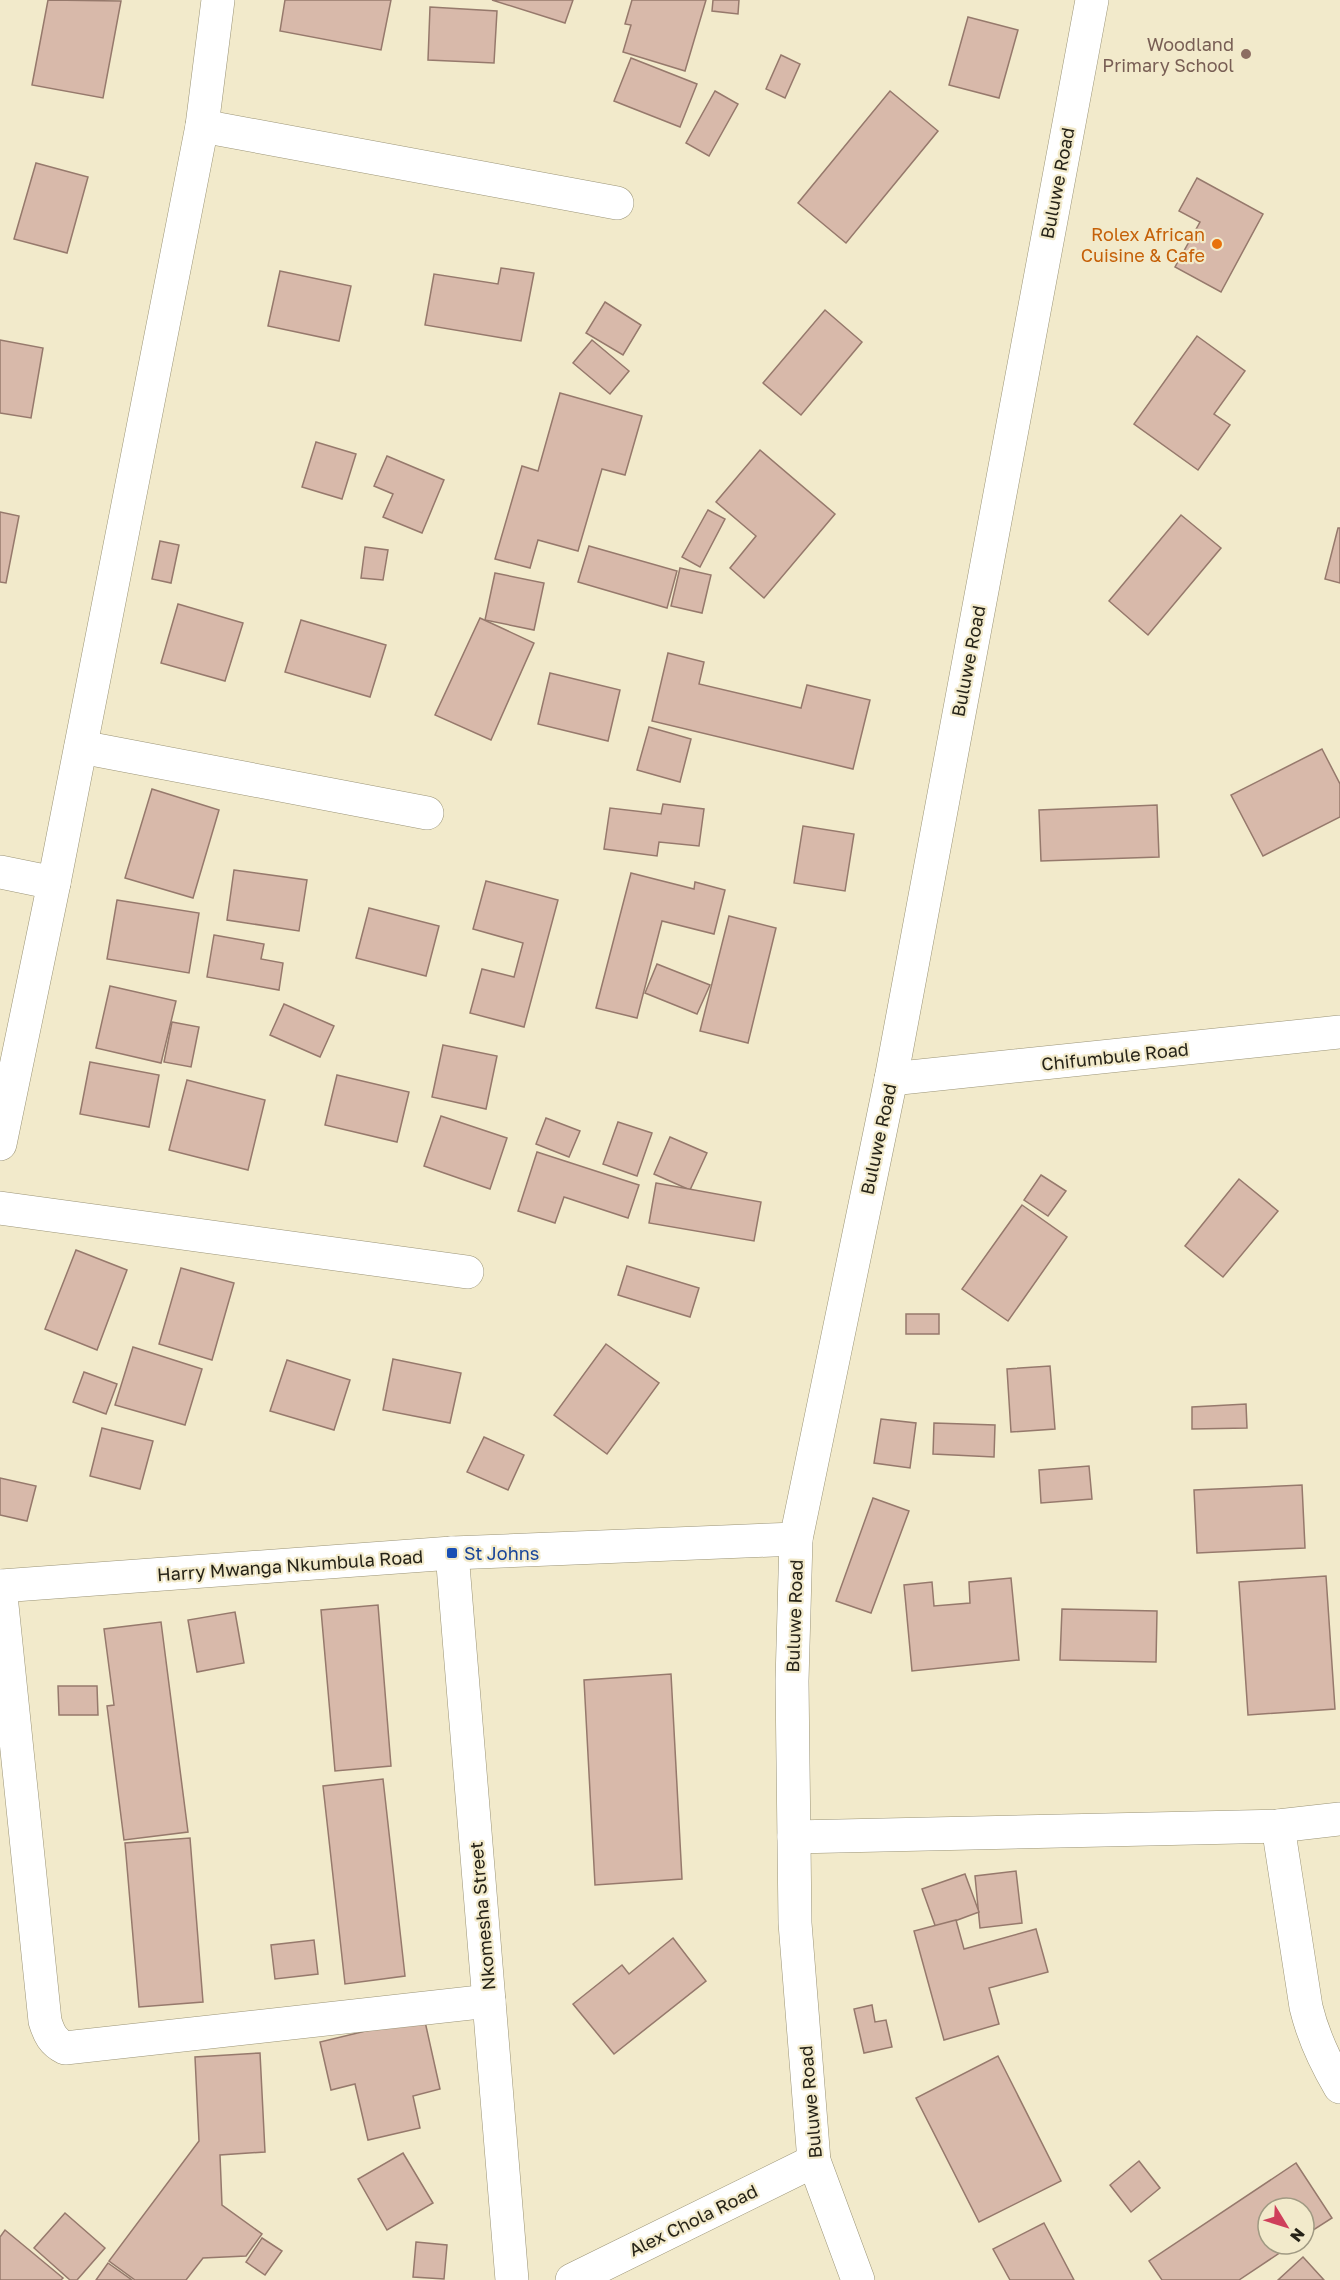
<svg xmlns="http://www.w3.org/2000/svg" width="1340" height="2280" font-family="'Golos Text',sans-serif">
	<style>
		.building { fill: #d8b9aa; stroke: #96796c; stroke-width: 1.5 }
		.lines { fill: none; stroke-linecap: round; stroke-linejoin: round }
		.minor-casing { stroke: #9b9477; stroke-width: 34 }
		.minor { stroke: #fff; stroke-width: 33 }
		.education-dot { fill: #8d6e63; stroke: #f2eacb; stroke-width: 2 }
		.food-dot { fill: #e8710a; stroke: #f2eacb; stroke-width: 2 }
		.transit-dot { fill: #1a4fb4; stroke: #f2eacb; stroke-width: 2 }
		.labels { text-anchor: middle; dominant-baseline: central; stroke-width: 4.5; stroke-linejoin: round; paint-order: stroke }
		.education-label { font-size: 18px; fill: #785e54; stroke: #f2eacb; text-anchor: end }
		.street-label { font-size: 18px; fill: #262318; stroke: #f2eacb }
		.food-label { font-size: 18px; fill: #c56008; stroke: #f2eacb; text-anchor: end }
		.transit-label { font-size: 18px; fill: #164399; stroke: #f2eacb; text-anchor: start }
	</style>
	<rect width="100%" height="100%" fill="#f2eacb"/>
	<g class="building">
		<polygon points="48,0 121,1 103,98 32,85"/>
		<polygon points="285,0 391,0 381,50 280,31"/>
		<polygon points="492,0 573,0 565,23"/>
		<polygon points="632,0 706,0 685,71 623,52 631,25 625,24"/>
		<polygon points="713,0 739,0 738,14 712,11"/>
		<polygon points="430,7 497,11 494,63 428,60"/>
		<polygon points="968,17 1018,30 999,98 949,85"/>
		<polygon points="781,55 800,64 785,98 766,89"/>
		<polygon points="631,58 697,84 680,127 614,101"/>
		<polygon points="715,91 738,104 709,156 686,143"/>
		<polygon points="890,91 938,131 846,243 798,203"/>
		<polygon points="36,163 88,177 67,253 14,239"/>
		<polygon points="1197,178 1263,214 1221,292 1175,267 1200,222 1179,211"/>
		<polygon points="501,268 534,273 521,341 425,325 434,274 498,284"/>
		<polygon points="280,271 351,286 339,341 268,326"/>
		<polygon points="605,302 641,325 623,355 586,333"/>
		<polygon points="825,310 862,342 801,415 763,383"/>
		<polygon points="1197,336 1245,371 1214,414 1230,425 1198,470 1134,424"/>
		<polygon points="0,340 43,348 31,418 0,413"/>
		<polygon points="592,340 629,371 610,394 573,363"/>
		<polygon points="560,393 642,416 625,475 602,469 578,551 538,540 530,568 495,559 522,466 538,471"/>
		<polygon points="316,442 356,454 342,499 302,487"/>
		<polygon points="760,450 835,514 764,598 730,568 756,536 716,502"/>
		<polygon points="387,456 444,480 422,533 383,517 393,494 374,486"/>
		<polygon points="708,510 725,519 700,567 682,557"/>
		<polygon points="0,512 19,516 6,583 0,582"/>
		<polygon points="1181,515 1221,548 1148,635 1109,601"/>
		<polygon points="1338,528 1340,528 1340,583 1325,579"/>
		<polygon points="160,541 179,545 171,583 152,579"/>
		<polygon points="589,546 677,571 667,608 578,582"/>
		<polygon points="365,547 388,550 383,580 361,578"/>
		<polygon points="680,568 711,575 702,613 671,606"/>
		<polygon points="495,573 544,583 534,630 485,620"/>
		<polygon points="178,604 243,623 225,681 161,663"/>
		<polygon points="480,618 534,643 491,740 435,715"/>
		<polygon points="301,620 386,645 370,697 285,672"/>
		<polygon points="668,653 704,662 699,684 801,708 807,685 870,700 853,769 652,721"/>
		<polygon points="550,673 620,690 608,741 538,724"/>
		<polygon points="649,727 691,739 680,782 637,770"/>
		<polygon points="1322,749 1340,784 1340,817 1263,856 1231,795"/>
		<polygon points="152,789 219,810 193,898 125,878"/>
		<polygon points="663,804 704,809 699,846 659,842 657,856 604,849 610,808 661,814"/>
		<polygon points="1157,805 1159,857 1041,861 1039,810"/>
		<polygon points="803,826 854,834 845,891 794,883"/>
		<polygon points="234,870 307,880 299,931 227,920"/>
		<polygon points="631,873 694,889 695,882 725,890 714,934 662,921 637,1018 596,1008"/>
		<polygon points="486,881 558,900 524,1027 470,1013 482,969 514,977 523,943 473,929"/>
		<polygon points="117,900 199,913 189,973 107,959"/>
		<polygon points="369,908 439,926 426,976 356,958"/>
		<polygon points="729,916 776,928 748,1043 700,1031"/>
		<polygon points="214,935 264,944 261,959 283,963 279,990 207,977"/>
		<polygon points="657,964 710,985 697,1014 645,993"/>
		<polygon points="110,986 176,1001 161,1063 96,1048"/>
		<polygon points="284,1004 334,1026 320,1057 270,1035"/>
		<polygon points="172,1022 199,1027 191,1067 164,1062"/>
		<polygon points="443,1045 497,1056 486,1109 432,1097"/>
		<polygon points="90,1062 159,1075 149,1127 80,1114"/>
		<polygon points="337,1075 409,1092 397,1142 325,1125"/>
		<polygon points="187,1080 265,1100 248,1170 169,1150"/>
		<polygon points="441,1116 507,1138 490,1189 424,1166"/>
		<polygon points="546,1118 580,1131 569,1157 536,1144"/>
		<polygon points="618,1122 652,1133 637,1176 603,1164"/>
		<polygon points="670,1137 707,1153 690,1190 654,1174"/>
		<polygon points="537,1152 639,1185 628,1218 564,1197 555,1223 518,1211"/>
		<polygon points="1041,1175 1066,1191 1048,1216 1024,1200"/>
		<polygon points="1239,1179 1278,1211 1223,1277 1185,1246"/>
		<polygon points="656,1183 761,1202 754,1241 649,1223"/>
		<polygon points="1022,1205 1067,1237 1008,1321 962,1289"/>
		<polygon points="76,1250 127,1270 97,1350 45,1329"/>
		<polygon points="627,1266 699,1288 690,1317 618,1295"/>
		<polygon points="181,1268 234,1283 212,1360 159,1344"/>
		<rect x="906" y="1314" width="33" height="20"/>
		<polygon points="606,1344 659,1383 607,1454 554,1415"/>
		<polygon points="133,1347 202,1369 185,1425 115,1405"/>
		<polygon points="393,1359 461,1373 450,1423 383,1410"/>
		<polygon points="287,1360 350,1380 334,1430 270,1411"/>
		<polygon points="1050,1366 1055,1429 1011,1432 1007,1369"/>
		<polygon points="84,1372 117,1384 106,1414 73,1402"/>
		<polygon points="1246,1404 1247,1428 1192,1429 1192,1407"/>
		<polygon points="881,1419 916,1423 910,1468 874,1463"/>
		<polygon points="934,1423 995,1425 994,1457 933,1454"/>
		<polygon points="102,1428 153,1441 140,1489 90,1476"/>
		<polygon points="484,1437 524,1455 508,1490 467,1472"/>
		<polygon points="1089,1466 1092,1499 1041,1503 1039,1470"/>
		<polygon points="0,1478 36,1486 27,1521 0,1515"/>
		<polygon points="1302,1485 1305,1548 1197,1553 1194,1490"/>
		<polygon points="873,1498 909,1511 871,1613 836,1601"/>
		<polygon points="1326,1576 1335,1709 1248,1715 1239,1582"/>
		<polygon points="1011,1578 1019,1660 912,1671 904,1585 932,1582 934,1606 970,1603 969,1582"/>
		<polygon points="378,1605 391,1766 335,1771 321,1610"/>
		<polygon points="1062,1609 1157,1611 1156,1662 1060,1660"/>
		<polygon points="235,1612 244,1663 197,1672 188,1620"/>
		<polygon points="161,1622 188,1832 124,1840 107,1706 114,1705 104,1629"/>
		<polygon points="671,1674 682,1879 595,1885 584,1680"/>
		<polygon points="58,1686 97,1686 98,1715 59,1715"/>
		<polygon points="383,1779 405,1976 345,1984 323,1786"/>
		<polygon points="190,1838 203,2002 139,2007 125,1843"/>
		<polygon points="1016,1871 1022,1923 980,1928 975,1876"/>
		<polygon points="965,1874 979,1912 936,1928 922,1889"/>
		<polygon points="956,1920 964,1949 1036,1929 1048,1972 989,1988 999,2024 944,2040 914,1931"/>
		<polygon points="673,1938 706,1981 614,2054 573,2004 622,1965 629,1974"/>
		<polygon points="314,1940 318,1974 275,1979 271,1945"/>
		<polygon points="872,2005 875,2022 886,2020 892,2047 864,2053 854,2009"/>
		<polygon points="424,2017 440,2089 413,2096 420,2128 368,2140 355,2084 331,2090 320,2042"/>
		<polygon points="260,2053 265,2152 220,2155 222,2205 262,2234 246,2256 203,2258 186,2280 135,2280 109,2261 199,2141 195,2057"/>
		<polygon points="998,2056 1061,2181 979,2222 916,2098"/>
		<polygon points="403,2153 433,2203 387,2230 358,2179"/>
		<polygon points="1139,2161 1160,2188 1131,2212 1110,2185"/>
		<polygon points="1296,2163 1332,2218 1304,2236 1304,2208 1268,2208 1268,2244 1293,2244 1239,2280 1162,2280 1149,2261"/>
		<polygon points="65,2213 105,2248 77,2280 70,2280 34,2248"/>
		<polygon points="1044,2223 1074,2280 1010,2280 993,2249"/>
		<polygon points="5,2230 63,2278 61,2280 0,2280 0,2237"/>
		<polygon points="262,2238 282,2251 265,2275 246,2262"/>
		<polygon points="416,2242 447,2245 444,2279 413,2277"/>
		<polygon points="1303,2257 1324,2280 1278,2280"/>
		<polygon points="108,2263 132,2280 96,2280"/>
	</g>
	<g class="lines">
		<g class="minor-casing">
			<g id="minor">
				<polyline points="202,126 617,203"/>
				<polyline points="81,747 427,813"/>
				<polyline points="0,872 54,883"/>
				<polyline points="891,1079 1340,1032"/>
				<polyline points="0,1144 54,883 202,126 218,0"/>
				<polyline points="0,1208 467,1272"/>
				<polyline points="452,1553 512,2280"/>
				<path d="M0 1586 45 2021C49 2034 53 2042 65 2048L489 2001"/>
				<polyline points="0,1586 452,1553 796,1539"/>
				<path d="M1278 1826 1306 2007C1313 2036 1324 2060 1340 2087"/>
				<polyline points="794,1837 1278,1826 1340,1819"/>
				<polyline points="572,2280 814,2161"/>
				<polyline points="858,2280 814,2161 795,1923 792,1681 796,1539 891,1079 1092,0"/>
			</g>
		</g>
		<use href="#minor" class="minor"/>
	</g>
	<circle class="education-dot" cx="1246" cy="54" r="6"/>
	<circle class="food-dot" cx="1217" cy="244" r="6"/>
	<rect class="transit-dot" x="446" y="1547" width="12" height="12" rx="3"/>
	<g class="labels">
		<g class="education-label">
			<text x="1234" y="44">Woodland<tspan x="1234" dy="21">Primary School</tspan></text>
		</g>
		<g class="street-label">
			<text transform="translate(1057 183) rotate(-79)">Buluwe Road</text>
			<text transform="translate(968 661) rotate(-79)">Buluwe Road</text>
			<text transform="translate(1115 1056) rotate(-6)">Chifumbule Road</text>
			<text transform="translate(878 1139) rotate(-78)">Buluwe Road</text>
			<text transform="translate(290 1565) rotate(-4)">Harry Mwanga Nkumbula Road</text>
			<text transform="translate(794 1616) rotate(-88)">Buluwe Road</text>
			<text transform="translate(482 1916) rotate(-95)">Nkomesha Street</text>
			<text transform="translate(810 2102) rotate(-95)">Buluwe Road</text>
			<text transform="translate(693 2220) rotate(-26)">Alex Chola Road</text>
		</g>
		<g class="food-label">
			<text x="1205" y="234">Rolex African<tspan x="1205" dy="21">Cuisine &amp; Cafe</tspan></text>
		</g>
		<g class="transit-label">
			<text x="464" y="1553">St Johns</text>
		</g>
	</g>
	<g transform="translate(1286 2226) rotate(128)"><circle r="28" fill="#f2eacb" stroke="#a09a83" stroke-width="1.5"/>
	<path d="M0-4.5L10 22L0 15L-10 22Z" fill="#cf3f5b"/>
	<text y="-9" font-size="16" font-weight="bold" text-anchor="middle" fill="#262318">N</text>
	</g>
</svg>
